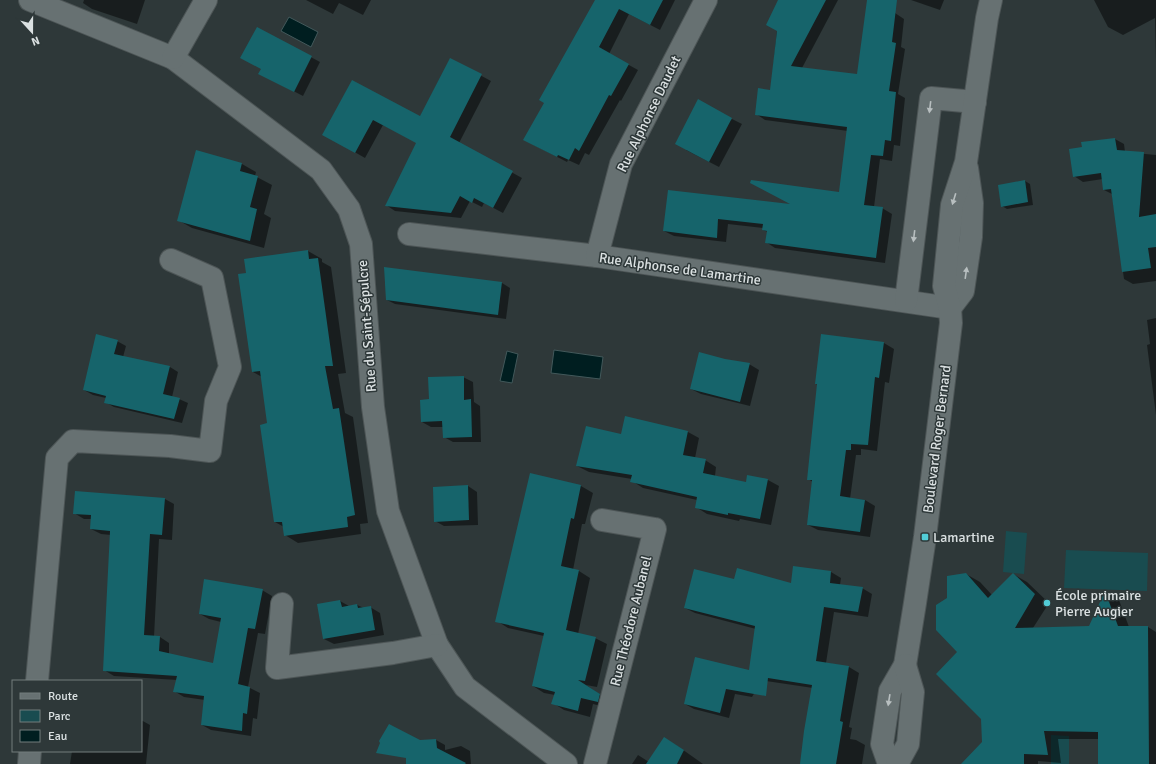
<svg xmlns="http://www.w3.org/2000/svg" width="1156" height="764" font-family="Signika,sans-serif">
	<style>
		.green { fill: #194c50 }
		.water { fill: #001e20; stroke: #42585a }
		.shadow { fill: #0007 }
		.building { fill: #16646b }
		.lines { fill: none; stroke-linecap: round; stroke-linejoin: round }
		.minor-casing { stroke: #4d5556; stroke-width: 24 }
		.minor { stroke: #677172; stroke-width: 22 }
		.oneway { fill: #b8bfc0 }
		.poi-dot { fill: #52ccd6; stroke: #2e3839; stroke-width: 1.5 }
		.labels { text-anchor: middle; dominant-baseline: central; stroke-width: 3; stroke-linejoin: round; paint-order: stroke }
		.street-label { font-size: 14px; fill: #dbe1e2; stroke: #2e3839 }
		.poi-label { font-size: 14px; fill: #dbe1e2; stroke: #2e3839; text-anchor: start }
	</style>
	<rect width="100%" height="100%" fill="#2e3839"/>
	<g class="green">
		<polygon points="1006,531 1027,533 1024,574 1003,572"/>
		<polygon points="1066,550 1148,553 1147,591 1064,588"/>
		<polygon points="1051,735 1069,736 1069,764 1051,764"/>
	</g>
	<g class="water">
		<polygon points="289,17 318,32 311,47 281,31"/>
		<polygon points="554,350 603,357 600,379 551,373"/>
		<polygon points="507,351 518,354 512,383 500,381"/>
	</g>
	<g class="shadow">
		<polygon points="84,0 145,0 137,24 92,9 83,3"/>
		<polygon points="306,0 371,0 363,15 339,3 333,14"/>
		<polygon points="598,0 675,0 660,30 629,14 609,54 638,70 621,101 620,100 589,155 585,153 579,165 568,160 567,162 534,145 545,103"/>
		<polygon points="780,0 838,0 802,68 858,75 895,13 904,19 901,47 905,49 898,94 905,98 900,146 894,145 892,161 880,159 874,207 882,208 892,214 885,263 775,248 766,242 768,232 763,230 763,228 728,224 726,242 674,236 664,231 669,191 793,205 840,193 848,131 765,120 756,114 771,91"/>
		<polygon points="911,0 944,0 940,10"/>
		<polygon points="1094,0 1156,0 1156,62 1155,18 1123,35 1108,27"/>
		<polygon points="257,28 320,62 303,96 268,78 262,69"/>
		<polygon points="450,59 491,81 459,143 522,178 503,213 484,203 482,207 470,201 461,218 395,211 386,205 418,143 383,125 365,158 323,134 352,81 420,117"/>
		<polygon points="732,119 742,124 719,167 686,150"/>
		<polygon points="1115,139 1124,144 1125,152 1156,155 1156,281 1133,284 1124,279 1112,194 1104,190 1103,179 1083,182 1074,176"/>
		<polygon points="197,152 242,164 256,172 255,176 272,185 264,214 271,218 264,248 192,228 178,220"/>
		<polygon points="1025,181 1030,184 1033,205 1007,209 1002,206"/>
		<polygon points="308,251 322,259 322,262 331,267 346,373 338,374 345,413 353,417 368,523 360,524 361,534 298,543 285,535 284,527 275,522 268,424 262,377 253,372 247,274"/>
		<polygon points="385,268 502,283 510,288 506,319 395,304 387,300"/>
		<polygon points="1156,318 1156,415 1147,345 1150,344 1147,320"/>
		<polygon points="822,335 884,343 894,349 889,383 885,382 877,451 861,449 861,455 856,455 850,499 865,500 875,506 870,537 818,530 808,525 813,482 808,479 818,385 816,384"/>
		<polygon points="117,341 126,346 123,357 170,367 178,372 172,397 179,399 188,403 182,423 114,407 105,402 106,398 93,395 84,390"/>
		<polygon points="725,360 749,364 759,370 750,406 701,394 691,389"/>
		<polygon points="463,377 473,382 474,402 480,406 481,442 453,442 444,437 443,427 431,427 422,422 430,400"/>
		<polygon points="626,417 688,432 699,438 695,458 705,460 716,467 715,476 747,483 748,476 768,480 779,486 771,525 740,519 739,521 707,514 696,507 697,500 643,488 632,481 632,479 589,472 577,466 622,435"/>
		<polygon points="531,474 581,486 593,493 585,524 582,524 573,570 579,571 590,578 578,634 595,638 607,644 597,687 586,685 611,702 609,708 593,704 590,717 564,710 553,703 555,695 544,693 533,686 544,636 508,628 497,621"/>
		<polygon points="468,486 477,492 478,525 444,526 435,521"/>
		<polygon points="165,499 174,504 172,540 159,539 154,637 160,637 169,643 169,655 214,664 221,622 209,619 200,614 262,590 272,596 265,634 258,633 248,687 260,693 257,719 253,718 251,736 211,730 202,725 205,700 184,697 174,691 177,680 114,676 104,670 111,535 101,534 91,529 91,519 84,519 74,513"/>
		<polygon points="794,567 831,572 841,578 840,585 862,588 872,594 868,617 834,612 826,663 849,667 859,673 849,727 852,728 850,739 856,740 865,745 862,764 801,764 813,688 766,681 763,679 752,697 735,694 729,718 694,709 685,704 750,671 756,629 695,613 685,608 735,580 792,584"/>
		<polygon points="966,574 980,582 992,595 1013,574 1027,582 1049,603 1033,628 1090,627 1106,592 1119,600 1129,627 1148,627 1156,632 1156,764 1099,764 1099,739 1058,739 1061,763 1038,761 1038,764 962,764 983,743 982,719 959,652 948,598"/>
		<polygon points="340,601 349,606 357,605 364,608 370,607 380,613 384,635 334,644 324,639"/>
		<polygon points="141,720 150,725 146,764 70,764 72,751 141,751"/>
		<polygon points="664,738 679,747 703,764 632,764 638,755 649,762"/>
		<polygon points="436,740 445,745 445,750 461,746 470,751 471,764 411,764 420,741"/>
	</g>
	<g class="building">
		<polygon points="595,0 663,0 650,25 619,9 599,47 629,64 611,96 609,95 579,151 575,148 569,160 558,155 557,157 523,140 544,103 539,100"/>
		<polygon points="778,0 826,0 791,66 857,74 867,0 897,0 892,42 896,43 889,91 896,92 891,141 885,140 883,156 871,155 864,205 883,207 876,258 765,243 767,231 762,230 763,224 718,219 717,238 663,231 668,190 790,204 750,183 751,180 839,192 847,127 755,115 758,88 770,90 777,31 766,25"/>
		<polygon points="257,27 312,56 294,92 258,74 261,69 240,58"/>
		<polygon points="450,58 482,74 450,137 513,171 493,208 474,198 472,203 460,196 451,213 385,206 416,143 373,120 355,153 322,135 352,80 420,116"/>
		<polygon points="698,99 732,118 709,162 675,144"/>
		<polygon points="1115,138 1117,150 1144,152 1139,217 1156,214 1156,247 1148,248 1151,268 1122,272 1111,189 1103,190 1101,173 1073,177 1069,149 1082,147 1081,142"/>
		<polygon points="196,150 242,163 240,171 258,176 250,207 257,209 250,241 177,221"/>
		<polygon points="1025,180 1028,202 1001,207 998,185"/>
		<polygon points="308,250 309,259 318,258 333,366 325,366 333,409 339,408 355,515 347,517 348,527 284,536 282,522 274,522 260,425 267,423 260,371 252,372 238,274 246,273 244,259"/>
		<polygon points="384,267 502,282 498,315 386,300"/>
		<polygon points="96,334 118,340 114,354 170,366 163,394 180,398 174,419 104,403 106,396 83,390"/>
		<polygon points="821,334 884,342 879,378 875,377 868,445 851,444 851,450 846,450 840,496 865,500 860,532 807,525 812,480 807,480 817,384 815,384"/>
		<polygon points="699,352 725,359 750,363 740,402 690,389"/>
		<polygon points="464,376 464,400 471,399 472,437 443,438 442,421 421,422 420,400 429,399 428,377"/>
		<polygon points="625,416 688,431 683,455 706,459 703,473 746,482 747,475 768,479 760,519 728,513 728,515 695,508 697,497 630,482 632,475 576,466 586,426 621,434"/>
		<polygon points="530,473 581,485 574,519 571,518 561,566 579,570 566,630 596,637 585,681 578,680 600,694 598,702 581,698 578,711 551,704 555,692 532,686 544,633 495,622"/>
		<polygon points="468,485 469,520 434,522 433,487"/>
		<polygon points="75,491 165,498 162,535 150,534 144,635 160,636 159,651 213,663 221,618 199,614 204,579 263,589 255,629 248,628 238,684 250,687 247,714 243,713 242,731 201,725 204,696 173,692 177,676 103,671 110,531 90,529 91,515 73,514"/>
		<polygon points="793,566 831,571 830,583 863,587 858,612 824,607 816,661 849,666 840,721 843,722 836,764 800,764 804,731 812,685 768,678 766,696 726,689 720,713 684,704 695,657 749,670 755,626 684,608 694,569 734,579 737,568 791,583"/>
		<polygon points="966,573 988,598 1013,573 1035,594 1015,628 1089,626 1105,591 1118,626 1148,626 1149,764 1098,764 1098,732 1044,731 1048,755 1024,754 1024,764 961,764 982,742 981,719 936,674 957,652 936,630 936,605 947,598 947,576"/>
		<polygon points="340,600 342,607 357,604 358,608 371,606 375,630 323,639 317,604"/>
		<polygon points="389,724 420,740 436,739 437,748 466,763 465,764 406,764 406,758 376,753 380,743 379,741"/>
		<polygon points="664,737 684,750 677,764 646,764"/>
	</g>
	<g class="lines">
		<g class="minor-casing">
			<g id="minor">
				<polyline points="30,0 173,58 321,170 349,209 361,244 373,407 388,511 437,645 465,687 566,764"/>
				<polyline points="173,58 206,0"/>
				<polyline points="409,234 597,256 950,308"/>
				<polyline points="597,256 621,164 706,0"/>
				<polyline points="906,301 931,98 975,102"/>
				<polyline points="950,308 963,291 971,237 972,203 967,168"/>
				<polyline points="282,604 277,668 393,653 437,645"/>
				<polyline points="37,681 57,458 73,441 170,446 210,451 216,401 230,367 212,278 171,260"/>
				<polyline points="29,764 30,751"/>
				<polyline points="595,764 655,529 602,520"/>
				<polyline points="889,764 882,744 890,691 905,665 915,603 925,537 951,323 950,308 944,286 952,205 966,162 987,18 991,0"/>
				<polyline points="897,764 908,744 913,692 905,665"/>
			</g>
		</g>
		<use href="#minor" class="minor"/>
	</g>
	<defs><path id="oneway-solid" d="M-6-.8H1V-3.2L6.5 0L1 3.2V.8H-6Z"/></defs>
	<g class="oneway">
		<use href="#oneway-solid" transform="translate(930 107) rotate(97)"/>
		<use href="#oneway-solid" transform="translate(954 199) rotate(107)"/>
		<use href="#oneway-solid" transform="translate(914 236) rotate(97)"/>
		<use href="#oneway-solid" transform="translate(966 273) rotate(-82)"/>
		<use href="#oneway-solid" transform="translate(889 700) rotate(99)"/>
	</g>
	<g class="poi-dot">
		<rect x="921" y="533" width="8" height="8" rx="2"/>
		<circle cx="1047" cy="603" r="4"/>
	</g>
	<g class="labels">
		<g class="street-label">
			<text transform="translate(649 114) rotate(-64)">Rue Alphonse Daudet</text>
			<text transform="translate(680 269) rotate(8)">Rue Alphonse de Lamartine</text>
			<text transform="translate(367 326) rotate(-94)">Rue du Saint-Sépulcre</text>
			<text transform="translate(937 439) rotate(-83)">Boulevard Roger Bernard</text>
			<text transform="translate(631 621) rotate(-76)">Rue Théodore Aubanel</text>
		</g>
		<g class="poi-label">
			<text x="933" y="537">Lamartine</text>
			<text x="1055" y="595">École primaire<tspan x="1055" dy="16">Pierre Augier</tspan></text>
		</g>
	</g>
	<rect x="12" y="680" width="130" height="72" fill="#2e3839" stroke="#737c7d"/>
	<rect x="20" y="693" width="20" height="6" fill="#677172" stroke="#737c7d"/>
	<text x="48" y="700" font-size="12" fill="#dbe1e2">Route</text>
	<rect x="20" y="710" width="20" height="12" fill="#194c50" stroke="#737c7d"/>
	<text x="48" y="720" font-size="12" fill="#dbe1e2">Parc</text>
	<rect x="20" y="730" width="20" height="12" fill="#001e20" stroke="#737c7d"/>
	<text x="48" y="740" font-size="12" fill="#dbe1e2">Eau</text>
	<g transform="translate(32 32) rotate(159)" stroke="#2e3839" stroke-width="3" paint-order="stroke">
	<path d="M0-3L7 15L0 10L-7 15Z" fill="#dbe1e2"/>
	<text y="-6" font-size="11" font-weight="bold" text-anchor="middle" fill="#dbe1e2">N</text>
	</g>
</svg>
